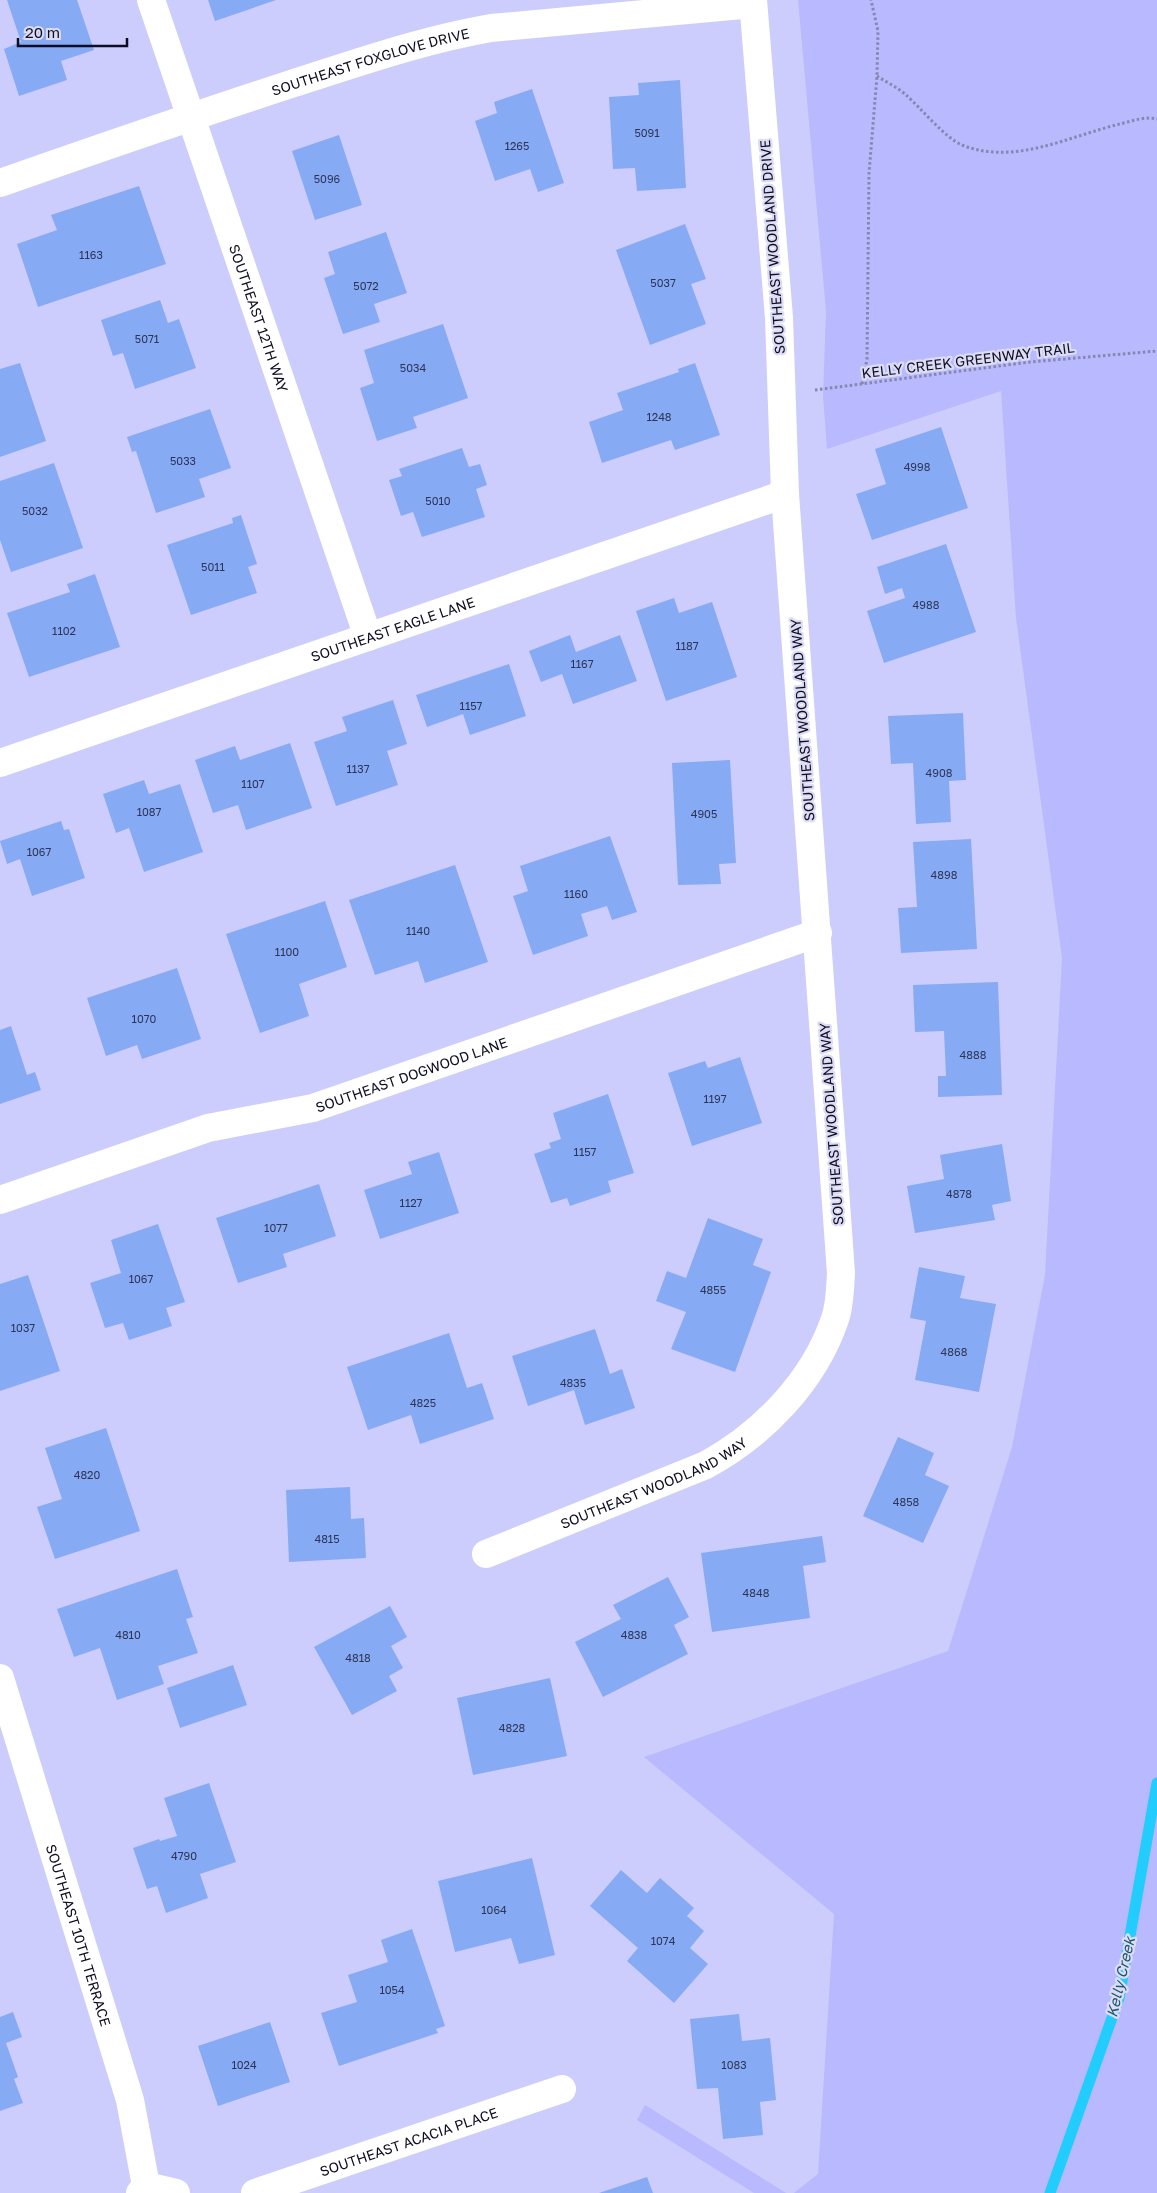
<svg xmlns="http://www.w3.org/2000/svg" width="1157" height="2193" font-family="'Golos Text',sans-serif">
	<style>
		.green { fill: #b9b9ff }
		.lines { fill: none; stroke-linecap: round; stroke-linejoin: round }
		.stream { stroke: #22cdfe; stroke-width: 11 }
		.building { fill: #87aaf4 }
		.path { stroke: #8787ad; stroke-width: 3; stroke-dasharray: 2.5 2.5; stroke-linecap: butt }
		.minor { stroke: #fff; stroke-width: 28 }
		.labels { text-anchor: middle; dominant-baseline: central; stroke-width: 4.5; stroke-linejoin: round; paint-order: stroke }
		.number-label { font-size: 11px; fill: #2d3456 }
		.street-label { font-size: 14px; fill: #0f0d22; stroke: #dcddf5 }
		.water-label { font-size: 15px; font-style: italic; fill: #1c596e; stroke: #dcddf5 }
	</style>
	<rect width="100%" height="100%" fill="#cccdfd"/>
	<g class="green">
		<polygon points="798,0 1157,0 1157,2193 794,2193 818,2174 834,1914 644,1757 948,1651 1012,1447 1045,1275 1062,958 1016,618 1001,391 827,449 823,396 826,311"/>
		<polygon points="645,2105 786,2193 754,2193 637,2120"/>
	</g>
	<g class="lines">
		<polyline class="stream" points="1050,2193 1119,1998 1157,1783"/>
	</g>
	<g class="building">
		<polygon points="7,0 77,0 94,50 61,61 67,80 19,96 4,49 21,42"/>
		<polygon points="208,0 276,0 215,21"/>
		<polygon points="680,80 686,188 637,191 635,168 613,169 609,97 639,95 638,83"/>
		<polygon points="532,89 564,183 538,192 530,169 495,181 475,121 497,113 494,102"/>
		<polygon points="339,135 362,205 315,220 292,151"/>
		<polygon points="139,186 166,264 38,307 17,244 57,230 51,215"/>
		<polygon points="685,224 706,279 691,284 706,324 650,345 616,250"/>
		<polygon points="386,232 407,293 374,304 380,322 343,334 324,278 335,274 328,252"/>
		<polygon points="160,300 168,323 179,319 196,368 135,389 123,353 113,356 101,320"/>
		<polygon points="443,324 468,398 413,417 417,428 377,441 360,388 374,383 364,350"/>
		<polygon points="20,363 46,441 0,457 0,369"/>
		<polygon points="695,363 720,435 675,450 671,440 602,463 589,422 623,410 617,393 679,372 678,369"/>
		<polygon points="210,409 231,468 199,479 205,497 156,513 136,451 132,452 127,437"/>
		<polygon points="941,427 968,508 872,540 856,494 886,484 875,449"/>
		<polygon points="462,448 469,467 480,464 487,485 476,489 485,517 422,537 413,512 401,516 389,480 402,476 399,469"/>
		<polygon points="54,463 83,548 11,572 0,540 0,481"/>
		<polygon points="241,515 257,564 248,567 257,593 191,615 167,545 233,523 232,518"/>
		<polygon points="946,544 976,632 884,663 867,611 905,598 902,588 885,594 877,567"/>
		<polygon points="95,574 120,647 29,677 7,613 70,592 67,584"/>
		<polygon points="674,598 679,613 712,602 737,677 666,701 636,611"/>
		<polygon points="570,635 576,652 620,635 637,681 573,704 562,674 541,682 529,651"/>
		<polygon points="509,664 526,716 470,735 463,714 427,727 416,695"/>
		<polygon points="393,700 407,744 387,751 398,785 336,806 314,742 347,731 342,717"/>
		<polygon points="963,713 966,780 949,781 951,822 916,824 913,763 891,764 888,716"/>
		<polygon points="290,743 312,808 246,830 238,805 213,813 195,760 235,746 240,760"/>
		<polygon points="730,760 736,863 719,864 721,884 678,885 672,763"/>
		<polygon points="144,780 149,794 180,784 203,852 144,872 129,828 116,833 103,794"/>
		<polygon points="61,821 64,830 69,829 85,878 32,896 20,859 7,864 0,841"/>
		<polygon points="610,836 637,912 612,920 607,906 581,914 588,936 533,955 513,896 528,891 520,866"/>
		<polygon points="971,839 977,949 901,953 898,908 917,907 913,842"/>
		<polygon points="455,865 488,962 425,983 418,961 375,975 349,900"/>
		<polygon points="325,901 347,967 299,984 309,1016 260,1033 226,934"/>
		<polygon points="177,968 201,1039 142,1059 137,1045 106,1056 87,998"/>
		<polygon points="998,982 1002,1095 938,1097 938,1076 946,1076 944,1031 915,1032 913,985"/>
		<polygon points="11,1026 27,1075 35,1072 41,1090 0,1104 0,1030"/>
		<polygon points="740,1057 762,1123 692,1146 668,1073 705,1061 708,1068"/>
		<polygon points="608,1094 634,1173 608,1181 611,1192 570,1206 567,1198 551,1203 534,1154 551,1148 549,1143 561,1139 553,1113"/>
		<polygon points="1002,1144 1011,1201 992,1205 995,1220 915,1233 907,1186 944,1179 940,1155"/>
		<polygon points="439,1152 459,1213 380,1239 364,1190 412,1174 408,1162"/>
		<polygon points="319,1184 336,1236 283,1254 287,1267 238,1283 216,1218"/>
		<polygon points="708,1218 763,1239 753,1265 771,1272 735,1372 671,1349 686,1312 656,1301 667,1271 686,1278"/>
		<polygon points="158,1224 185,1302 166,1308 172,1326 129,1340 123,1323 105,1328 90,1283 121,1273 111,1240"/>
		<polygon points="919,1267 965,1276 960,1298 996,1304 979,1392 915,1380 926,1321 910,1318"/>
		<polygon points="28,1275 60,1371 0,1391 0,1284"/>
		<polygon points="595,1329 610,1374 622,1369 635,1408 585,1425 574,1390 528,1406 512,1356"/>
		<polygon points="449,1333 467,1388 482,1383 494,1419 420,1444 411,1415 368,1430 347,1367"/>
		<polygon points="106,1428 140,1531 55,1559 37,1507 62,1499 45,1448"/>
		<polygon points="898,1437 934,1453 925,1475 949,1486 923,1543 863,1516"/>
		<polygon points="350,1487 351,1519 364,1518 366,1558 289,1562 286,1490"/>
		<polygon points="822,1536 826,1562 803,1566 810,1618 712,1632 701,1553"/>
		<polygon points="177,1569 193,1617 186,1619 198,1653 158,1666 164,1684 117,1700 100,1648 74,1657 57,1609"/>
		<polygon points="668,1577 689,1617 674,1625 688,1654 603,1697 575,1642 621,1619 613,1605"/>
		<polygon points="390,1606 407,1637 391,1646 403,1668 389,1676 397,1691 352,1715 314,1647"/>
		<polygon points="233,1665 247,1705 180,1728 167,1688"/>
		<polygon points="550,1678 567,1756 473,1775 457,1698"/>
		<polygon points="209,1783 236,1862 200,1874 208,1898 166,1913 157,1886 147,1889 133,1848 159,1839 160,1841 177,1836 164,1798"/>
		<polygon points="532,1858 555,1955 519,1964 511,1938 455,1952 438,1881"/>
		<polygon points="621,1870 647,1893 660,1878 694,1908 687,1916 704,1931 690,1948 708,1964 674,2003 627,1961 638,1948 590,1906"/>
		<polygon points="412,1929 445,2026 436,2029 438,2033 339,2066 321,2013 357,2002 348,1975 388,1962 381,1940"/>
		<polygon points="13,2012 22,2037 6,2043 18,2077 14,2079 23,2103 0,2111 0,2017"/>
		<polygon points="739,2014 742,2041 770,2038 776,2100 760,2102 763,2135 723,2139 718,2088 697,2089 690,2019"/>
		<polygon points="270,2022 290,2082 218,2106 198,2046"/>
		<polygon points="647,2177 653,2193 599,2193"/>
	</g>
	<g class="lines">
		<g class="path">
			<path d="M877 76C886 82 897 87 906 95 921 108 945 138 962 145 1015 166 1069 136 1120 124 1132 121 1145 116 1157 119"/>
			<polyline points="862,384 867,359 869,173 877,76 878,31 871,0"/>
			<polyline points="815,390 1030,362 1157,351"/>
		</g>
		<g class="minor">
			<path id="s1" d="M151 0 368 637"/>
			<path id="s2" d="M0 183C97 149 193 116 291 84 357 63 422 40 491 28L753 4"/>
			<path id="s3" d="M0 763 785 494"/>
			<path id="s4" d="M0 1200 208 1128 313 1108 818 933"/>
			<path id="s5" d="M486 1554 706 1465C763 1434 814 1381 835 1319 840 1305 840 1288 841 1273L785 494 779 318 753 0"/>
			<path id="s6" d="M0 1678 130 2100 146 2186 140 2193"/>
			<polyline points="146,2186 176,2193"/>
			<path id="s7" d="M255 2193 562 2089"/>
		</g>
	</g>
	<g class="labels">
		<g class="number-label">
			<text x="647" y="132">5091</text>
			<text x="517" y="145">1265</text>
			<text x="327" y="178">5096</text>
			<text x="91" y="254">1163</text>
			<text x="663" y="282">5037</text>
			<text x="366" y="285">5072</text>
			<text x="147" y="338">5071</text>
			<text x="413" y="367">5034</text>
			<text x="659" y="416">1248</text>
			<text x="183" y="460">5033</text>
			<text x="917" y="466">4998</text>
			<text x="438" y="500">5010</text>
			<text x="35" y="510">5032</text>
			<text x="213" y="566">5011</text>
			<text x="926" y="604">4988</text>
			<text x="64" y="630">1102</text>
			<text x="687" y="645">1187</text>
			<text x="582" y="663">1167</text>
			<text x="471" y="705">1157</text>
			<text x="358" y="768">1137</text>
			<text x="939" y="772">4908</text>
			<text x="253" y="783">1107</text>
			<text x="149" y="811">1087</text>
			<text x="704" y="813">4905</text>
			<text x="39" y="851">1067</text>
			<text x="944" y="874">4898</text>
			<text x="576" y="893">1160</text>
			<text x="418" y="930">1140</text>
			<text x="287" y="951">1100</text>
			<text x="144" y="1018">1070</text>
			<text x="973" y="1054">4888</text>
			<text x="715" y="1098">1197</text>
			<text x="585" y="1151">1157</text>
			<text x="959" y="1193">4878</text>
			<text x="411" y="1202">1127</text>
			<text x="276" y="1227">1077</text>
			<text x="141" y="1278">1067</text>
			<text x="713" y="1289">4855</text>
			<text x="23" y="1327">1037</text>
			<text x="954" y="1351">4868</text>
			<text x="573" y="1382">4835</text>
			<text x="423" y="1402">4825</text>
			<text x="87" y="1474">4820</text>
			<text x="906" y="1501">4858</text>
			<text x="327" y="1538">4815</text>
			<text x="756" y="1592">4848</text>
			<text x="128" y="1634">4810</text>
			<text x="634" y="1634">4838</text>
			<text x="358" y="1657">4818</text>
			<text x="512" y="1727">4828</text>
			<text x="184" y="1855">4790</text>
			<text x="494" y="1909">1064</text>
			<text x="663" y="1940">1074</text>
			<text x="392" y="1989">1054</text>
			<text x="244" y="2064">1024</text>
			<text x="734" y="2064">1083</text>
		</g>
		<g class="street-label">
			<text stroke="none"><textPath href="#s2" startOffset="390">SOUTHEAST FOXGLOVE DRIVE</textPath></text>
			<text transform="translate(772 247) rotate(-94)">SOUTHEAST WOODLAND DRIVE</text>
			<text stroke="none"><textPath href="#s1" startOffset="336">SOUTHEAST 12TH WAY</textPath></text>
			<text transform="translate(968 360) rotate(-7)">KELLY CREEK GREENWAY TRAIL</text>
			<text stroke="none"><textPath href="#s3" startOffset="415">SOUTHEAST EAGLE LANE</textPath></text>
			<text transform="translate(802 720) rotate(-94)">SOUTHEAST WOODLAND WAY</text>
			<text stroke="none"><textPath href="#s4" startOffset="431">SOUTHEAST DOGWOOD LANE</textPath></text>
			<text transform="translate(831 1124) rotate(-94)">SOUTHEAST WOODLAND WAY</text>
			<text stroke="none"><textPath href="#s5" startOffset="182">SOUTHEAST WOODLAND WAY</textPath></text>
			<text stroke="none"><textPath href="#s6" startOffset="269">SOUTHEAST 10TH TERRACE</textPath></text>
			<text stroke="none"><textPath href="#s7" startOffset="162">SOUTHEAST ACACIA PLACE</textPath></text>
		</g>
		<g class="water-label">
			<text transform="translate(1120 1977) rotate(-77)">Kelly Creek</text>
		</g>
	</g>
	<path d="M18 38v8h109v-8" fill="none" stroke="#0f0d22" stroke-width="2.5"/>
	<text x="25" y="38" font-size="15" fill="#0f0d22" stroke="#dcddf5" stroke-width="4" paint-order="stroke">20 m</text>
</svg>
